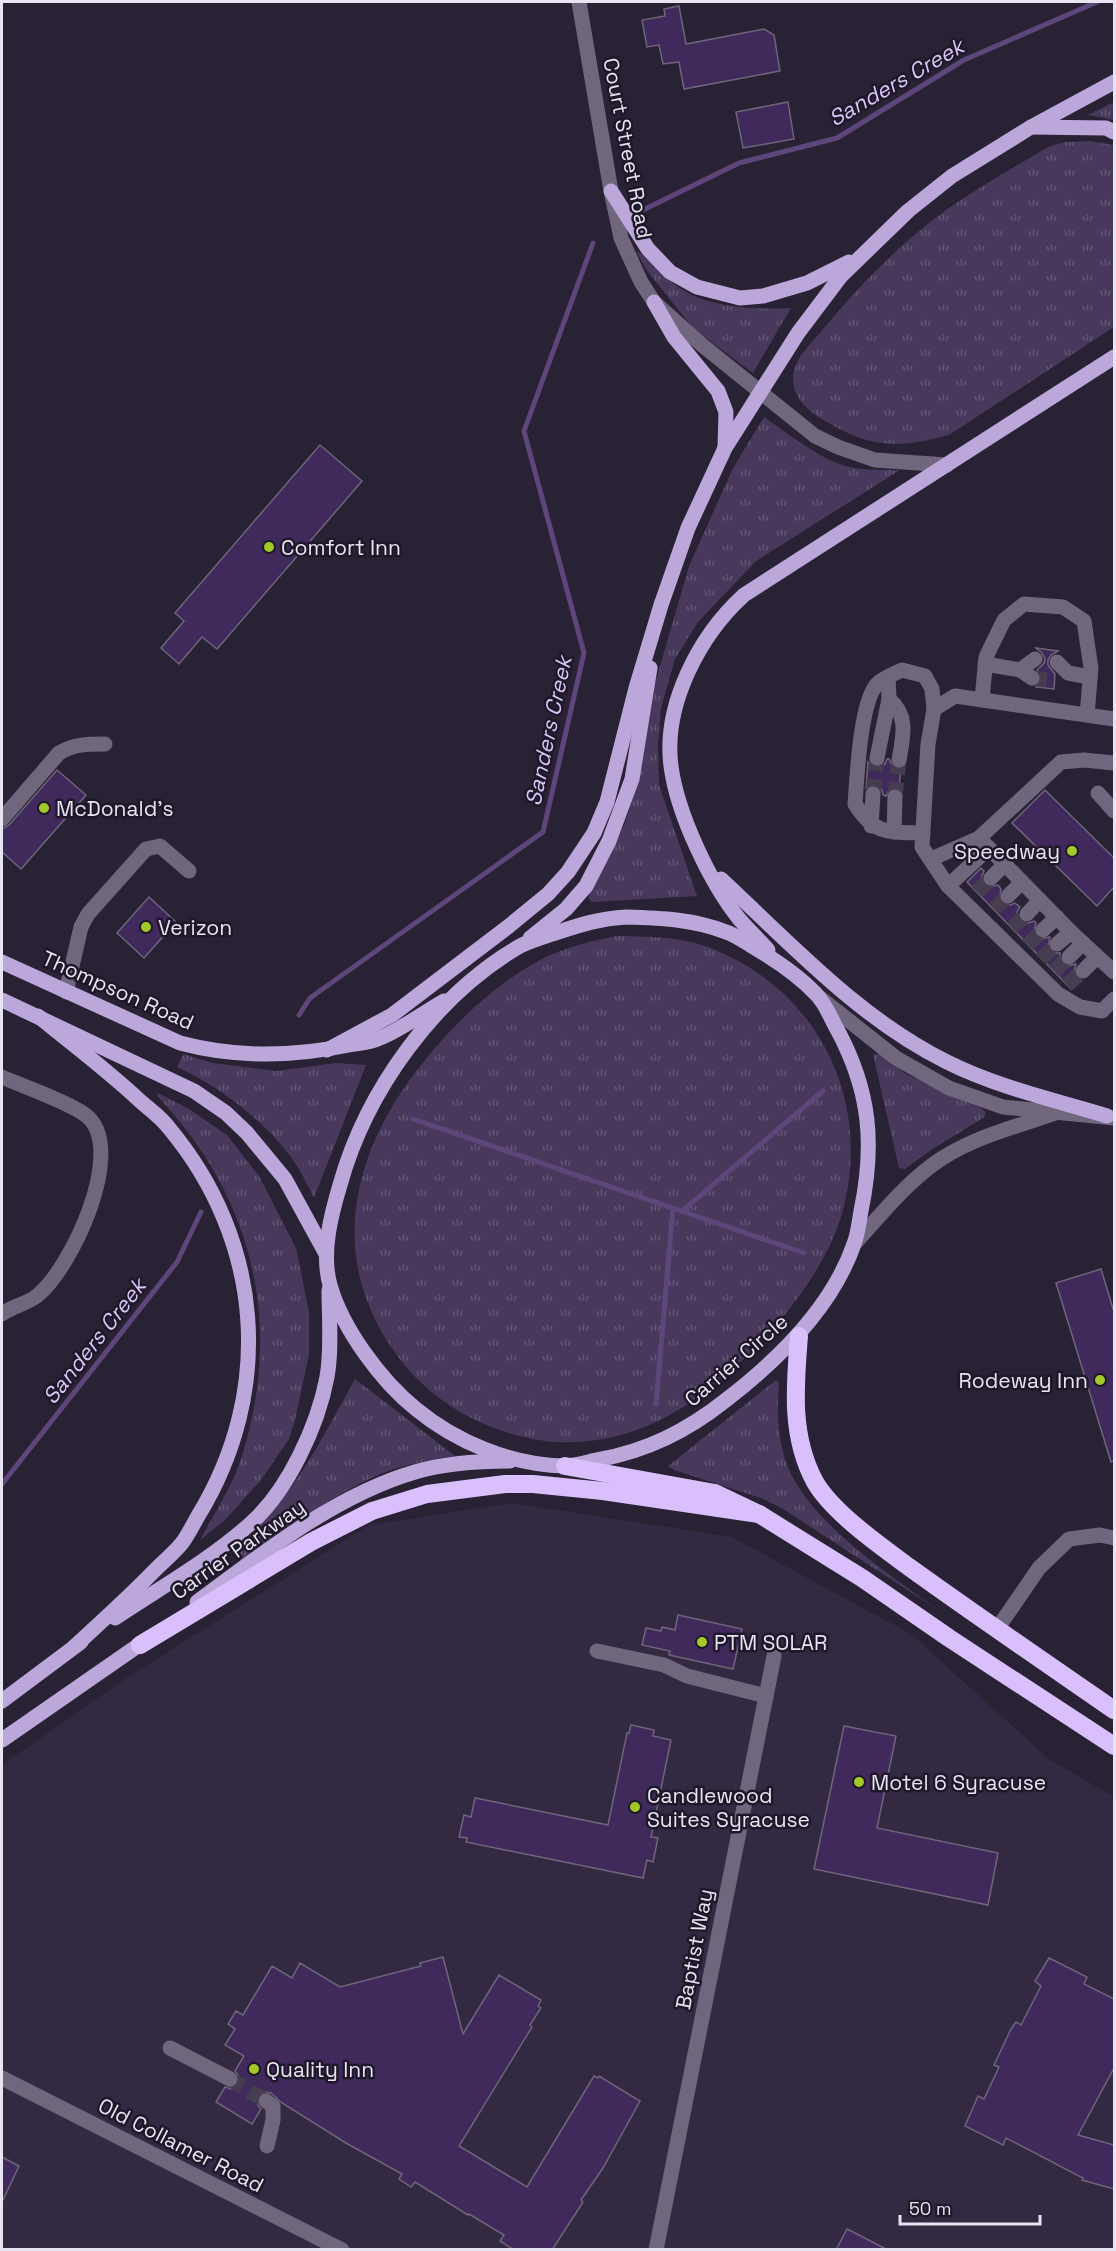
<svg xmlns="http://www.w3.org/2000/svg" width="1116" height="2251" font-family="'Space Grotesk',sans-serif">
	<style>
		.built { fill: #342942 }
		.grass { fill: url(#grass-tufts) }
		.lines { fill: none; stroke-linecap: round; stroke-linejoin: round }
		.stream { stroke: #5d467a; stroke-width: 5 }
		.building { fill: #402a5b; stroke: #6e657b; stroke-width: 1.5 }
		.minor-tunnel { stroke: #463e50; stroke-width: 15; stroke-dasharray: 15 8; stroke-linecap: butt }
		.minor { stroke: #70667e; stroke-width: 15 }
		.major { stroke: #bba7d9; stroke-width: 15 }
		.highway { stroke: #d9c0fd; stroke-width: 18 }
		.poi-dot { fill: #a2c928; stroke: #1f182a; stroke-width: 2 }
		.labels { text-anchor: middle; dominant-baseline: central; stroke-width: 5; stroke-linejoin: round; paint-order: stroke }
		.street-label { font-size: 21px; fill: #e9e4f1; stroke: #1f182a }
		.poi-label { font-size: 21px; fill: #e9e4f1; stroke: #1f182a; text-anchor: start }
		.water-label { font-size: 22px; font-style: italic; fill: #dac6f7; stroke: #1f182a }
	</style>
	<defs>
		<pattern id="grass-tufts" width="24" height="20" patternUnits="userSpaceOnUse" patternTransform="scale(1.5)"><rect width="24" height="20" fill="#48395c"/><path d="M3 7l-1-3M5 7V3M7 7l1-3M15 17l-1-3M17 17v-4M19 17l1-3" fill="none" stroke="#625674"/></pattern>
	</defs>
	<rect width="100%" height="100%" fill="#292134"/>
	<polygon class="built" points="512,1503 732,1537 911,1634 1049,1759 1114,1797 1114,2249 2,2249 2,1765 125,1679 369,1525"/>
	<g class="grass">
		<polygon points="1114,102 1114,120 1088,115"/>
		<path d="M1089 141 1114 145V327L949 435C899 448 872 449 827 422 810 412 792 399 793 377 794 358 812 343 824 328 861 284 901 242 949 208 981 186 1016 166 1050 146L1066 142Z"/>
		<path d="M636 251C648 256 665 278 678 287 708 308 756 310 791 308L753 373 694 329 647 271Z"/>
		<path d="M764 417C784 431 817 456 839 464 858 471 881 470 900 470L756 561 698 622 675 659 661 708 658 745 659 785 697 896 591 902 588 896 625 823 637 785 656 680 689 566 733 468Z"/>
		<path d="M617 936C645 937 674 936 702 945 812 983 872 1092 844 1206 825 1286 733 1384 660 1420 625 1438 578 1447 539 1440 479 1430 425 1398 391 1347 322 1244 359 1135 435 1048 465 1013 501 981 542 959 566 947 591 941 617 936Z"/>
		<polygon points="880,1053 906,1074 981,1108 986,1113 983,1118 931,1150 905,1169 899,1168 873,1055"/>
		<path d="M183 1054 213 1063 276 1071 336 1063 366 1065 314 1198C309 1188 304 1178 299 1169 273 1127 221 1087 177 1067Z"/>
		<path d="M158 1093 189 1109 227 1135 259 1176 296 1248 309 1312V1355L295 1420 289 1439 261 1480 225 1520 200 1540C214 1514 232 1487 241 1459 284 1326 254 1198 158 1097Z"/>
		<path d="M355 1379 455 1456C430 1460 406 1464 383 1473 331 1494 287 1531 242 1563L233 1550C290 1504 320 1442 355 1379Z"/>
		<path d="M776 1380 779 1383C777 1410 777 1438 787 1465 809 1522 889 1574 938 1610L783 1509 761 1498 674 1470 668 1466Z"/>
	</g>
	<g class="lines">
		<g class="stream">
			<polyline points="643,210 739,163 837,138 964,60 1097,2"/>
			<polyline points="299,1015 310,998 543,832 584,653 524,431 593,243"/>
			<polyline points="413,1119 804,1253"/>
			<polyline points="682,1211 823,1091"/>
			<polyline points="656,1404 673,1208"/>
			<polyline points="2,1484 177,1262 201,1212"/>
		</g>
	</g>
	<g class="building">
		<polygon points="679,6 686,44 764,29 774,35 780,71 684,89 679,62 663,64 659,45 647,47 642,20 665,16 664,9"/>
		<polygon points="788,102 794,139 743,148 736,112"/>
		<polygon points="320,445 362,481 217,649 202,637 179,664 161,648 184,621 175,613"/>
		<polygon points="1036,648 1058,651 1051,655 1048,660 1048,665 1055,674 1054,689 1036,687 1042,678 1037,670 1044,663 1045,659 1042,653"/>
		<polygon points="887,759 889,759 893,768 901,769 899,788 891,788 886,796 883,795 882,790 878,786 873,784 866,788 868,762 871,766 880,767 885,764"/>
		<polygon points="57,770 86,795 21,869 2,852 2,829 9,825"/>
		<polygon points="1045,790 1114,858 1114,887 1097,906 1012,823"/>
		<polygon points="981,868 984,871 982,876 984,884 989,887 998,885 1001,889 999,898 1002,903 1010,905 1015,903 1020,907 1017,912 1020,921 1025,924 1034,921 1036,923 1034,933 1040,939 1050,937 1048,946 1053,953 1060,953 1060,959 1062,963 1067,966 1076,964 1074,973 1080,980 1071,989 967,882"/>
		<polygon points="149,897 176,922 144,958 117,933"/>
		<polygon points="1101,1269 1114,1312 1114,1461 1111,1462 1056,1283"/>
		<polygon points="678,1615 742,1629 733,1669 669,1655 670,1651 642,1645 646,1628 661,1631 662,1627 675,1630"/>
		<polygon points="631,1725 654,1730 653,1736 671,1740 651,1837 658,1838 653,1862 647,1860 643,1878 466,1842 467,1838 459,1837 464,1815 471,1817 475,1798 608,1825 627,1733 629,1733"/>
		<polygon points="844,1726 896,1736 877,1828 998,1853 988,1905 814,1869"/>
		<polygon points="443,1957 463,2034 499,1975 541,2000 538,2006 541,2008 530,2025 532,2027 459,2146 527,2187 594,2076 598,2078 599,2076 640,2101 603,2168 581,2200 583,2202 552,2250 514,2250 500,2241 504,2235 469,2214 468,2215 415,2182 411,2187 399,2179 402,2174 346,2143 282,2103 271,2093 263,2092 258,2096 257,2104 261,2109 252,2124 216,2102 225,2087 231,2089 238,2084 240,2078 235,2071 244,2056 225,2045 235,2029 228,2024 236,2011 243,2015 272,1966 292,1978 300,1963 340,1987 421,1966 420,1963"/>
		<polygon points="1049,1958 1087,1977 1084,1984 1114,1999 1114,2068 1078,2135 1114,2145 1114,2189 1082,2180 1083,2178 1006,2138 1003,2145 965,2126 978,2096 984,2099 999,2067 994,2065 1011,2029 1016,2022 1021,2025 1041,1986 1035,1981"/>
		<polygon points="2,2157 19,2166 2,2202"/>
		<polygon points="847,2229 888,2250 836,2250"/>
	</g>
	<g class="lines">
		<g class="minor-tunnel">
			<polyline points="1032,678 1054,681"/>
			<polyline points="873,794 877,758"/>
			<polyline points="895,797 899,760"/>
			<polyline points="977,892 991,878"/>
			<polyline points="994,909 1008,896"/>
			<polyline points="1012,928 1027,914"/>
			<polyline points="1028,945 1043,930"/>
			<polyline points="1041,959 1057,944"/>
			<polyline points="1054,971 1069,957"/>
			<polyline points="1067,985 1083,971"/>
			<polyline points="230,2079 266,2101"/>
		</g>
		<g class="minor">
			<polyline points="579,2 611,191 621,238 641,282 654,302 702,345 815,436 838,447 875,460 947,465"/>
			<polyline points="1057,662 1068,673 1090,677"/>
			<polyline points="985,664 1020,670"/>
			<polyline points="1032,678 1020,670 1035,659"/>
			<path d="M889 699C909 716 903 736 899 760"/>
			<polyline points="982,700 986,657 1004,620 1024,604 1063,607 1084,621 1091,668 1087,715"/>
			<polyline points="1114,719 955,696 934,709 928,744 922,847 948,886 1058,994 1080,1007 1102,1011 1114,999"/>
			<polyline points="877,758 889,699 888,677"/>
			<polyline points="1098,793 1114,811"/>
			<path d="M2 819 59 753C74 744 87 744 105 744"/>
			<polyline points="871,826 873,794"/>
			<polyline points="894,832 895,797"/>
			<path d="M923 833C889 832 874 835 855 804 857 778 860 703 877 684 883 678 894 674 902 670L925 676 932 689 934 709"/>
			<polyline points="979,838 1071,932 1114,972"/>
			<polyline points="931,859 979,838 1061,762 1084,760 1114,763"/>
			<polyline points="991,878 1005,864"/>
			<polyline points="948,886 989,848"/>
			<polyline points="1008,896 1022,882"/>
			<polyline points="1027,914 1040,900"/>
			<polyline points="1043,930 1057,917"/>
			<polyline points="1057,944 1071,932"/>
			<polyline points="1069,957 1083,943"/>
			<polyline points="1083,971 1097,957"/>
			<polyline points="66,992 81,927 88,914 146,849 160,846 189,871"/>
			<polyline points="819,997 896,1058 949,1088 1003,1107 1114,1118"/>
			<path d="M2 1077C20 1085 77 1105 89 1118 125 1154 71 1268 38 1295 28 1304 12 1306 2 1314"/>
			<path d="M854 1244C879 1217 902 1188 931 1166 966 1139 1012 1128 1053 1114"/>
			<polyline points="997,1629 1039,1568 1069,1539 1100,1535 1114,1538"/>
			<polyline points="597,1651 664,1665 687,1676 766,1696"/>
			<polyline points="170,2048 230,2079"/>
			<polyline points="2,2078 342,2250"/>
			<polyline points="266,2101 273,2106 273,2120 267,2146"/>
			<polyline points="656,2250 774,1656"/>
		</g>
		<g class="major">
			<polyline points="1031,127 1106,128 1114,132"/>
			<polyline points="611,191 648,249 670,272 697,287 740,298 763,296 807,283 849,262"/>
			<polyline points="654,302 674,337 718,391 726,412 725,447"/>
			<path d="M721 879C792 945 860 1019 947 1062 997 1087 1054 1100 1107 1116"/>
			<path d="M626 917C660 918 693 919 726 932 736 935 746 943 755 948 777 961 799 976 816 994 826 1004 831 1019 838 1031 870 1091 875 1144 861 1211 859 1222 858 1234 854 1244 832 1308 778 1360 726 1400 687 1431 647 1451 597 1460 587 1462 575 1466 564 1466 511 1465 456 1442 416 1409 381 1381 342 1328 330 1285 321 1253 331 1215 340 1185 366 1091 435 995 520 946 530 941 541 938 552 934 580 925 596 919 626 917Z"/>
			<polyline points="530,938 566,909 586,886 609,841 632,779 650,668"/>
			<path d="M768 950C759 940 749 930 740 920 710 883 677 813 671 766 663 705 699 636 744 595L1114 357"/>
			<path d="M2 962 180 1043C236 1058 292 1057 349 1045 359 1043 371 1043 380 1038 402 1029 423 1013 444 1001"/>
			<polyline points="2,1000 194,1091 226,1113 247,1133 285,1179 326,1254"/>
			<path d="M38 1016C72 1044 107 1070 139 1100 149 1109 161 1117 169 1128 263 1241 275 1390 198 1516 193 1525 188 1535 182 1543 175 1552 165 1560 156 1569 130 1596 102 1621 74 1647"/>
			<polyline points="327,1050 392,1015 509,926 548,894 568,872 594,833 607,802 636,688 661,605 688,528 725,448 798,333 841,276 908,211 952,176 1031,127 1114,82"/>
			<path d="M197 1602C263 1553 336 1495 415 1472 445 1463 479 1461 510 1461"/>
			<path d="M115 1618C160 1588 210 1560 250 1524 288 1491 318 1425 327 1377 332 1349 329 1318 329 1290"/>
			<polyline points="2,1701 81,1642"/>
			<polyline points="2,1740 149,1638"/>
		</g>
		<g class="highway">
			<path d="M799 1336C795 1386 790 1436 815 1482 833 1513 881 1546 909 1567 977 1616 1046 1663 1114 1710"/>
			<polyline points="565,1466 715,1493 759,1514 862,1578 949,1638 1114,1746"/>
			<polyline points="140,1645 311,1542 372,1511 427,1494 505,1484 533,1484 603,1491 759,1514"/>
		</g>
	</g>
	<g class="poi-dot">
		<circle cx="269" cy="547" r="6"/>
		<circle cx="44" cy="808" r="6"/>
		<circle cx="1072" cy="851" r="6"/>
		<circle cx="146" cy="927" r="6"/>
		<circle cx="1100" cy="1380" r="6"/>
		<circle cx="702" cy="1642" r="6"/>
		<circle cx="859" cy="1782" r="6"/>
		<circle cx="635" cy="1807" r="6"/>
		<circle cx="254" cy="2069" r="6"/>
	</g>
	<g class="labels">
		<g class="street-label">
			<text transform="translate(628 148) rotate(79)">Court Street Road</text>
			<text transform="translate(118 990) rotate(24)">Thompson Road</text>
			<text transform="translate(736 1360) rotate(-41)">Carrier Circle</text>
			<text transform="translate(238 1549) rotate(-35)">Carrier Parkway</text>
			<text transform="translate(694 1949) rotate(-79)">Baptist Way</text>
			<text transform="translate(181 2145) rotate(27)">Old Collamer Road</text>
		</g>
		<g class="poi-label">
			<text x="281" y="547">Comfort Inn</text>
			<text x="56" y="808">McDonald's</text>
			<text x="1060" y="851" text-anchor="end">Speedway</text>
			<text x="158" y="927">Verizon</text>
			<text x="1088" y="1380" text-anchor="end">Rodeway Inn</text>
			<text x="714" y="1642">PTM SOLAR</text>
			<text x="871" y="1782">Motel 6 Syracuse</text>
			<text x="647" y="1795">Candlewood<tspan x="647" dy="24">Suites Syracuse</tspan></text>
			<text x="266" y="2069">Quality Inn</text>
		</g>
		<g class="water-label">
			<text transform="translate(896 82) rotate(-30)">Sanders Creek</text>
			<text transform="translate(548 731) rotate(-78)">Sanders Creek</text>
			<text transform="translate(94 1341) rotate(-52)">Sanders Creek</text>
		</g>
	</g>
	<rect width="1116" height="2251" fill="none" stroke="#e9e4f1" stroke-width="6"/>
	<path d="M900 2215v9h140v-9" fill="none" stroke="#e9e4f1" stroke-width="3"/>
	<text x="909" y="2215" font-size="18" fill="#e9e4f1" stroke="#1f182a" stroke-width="4.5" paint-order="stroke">50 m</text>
</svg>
